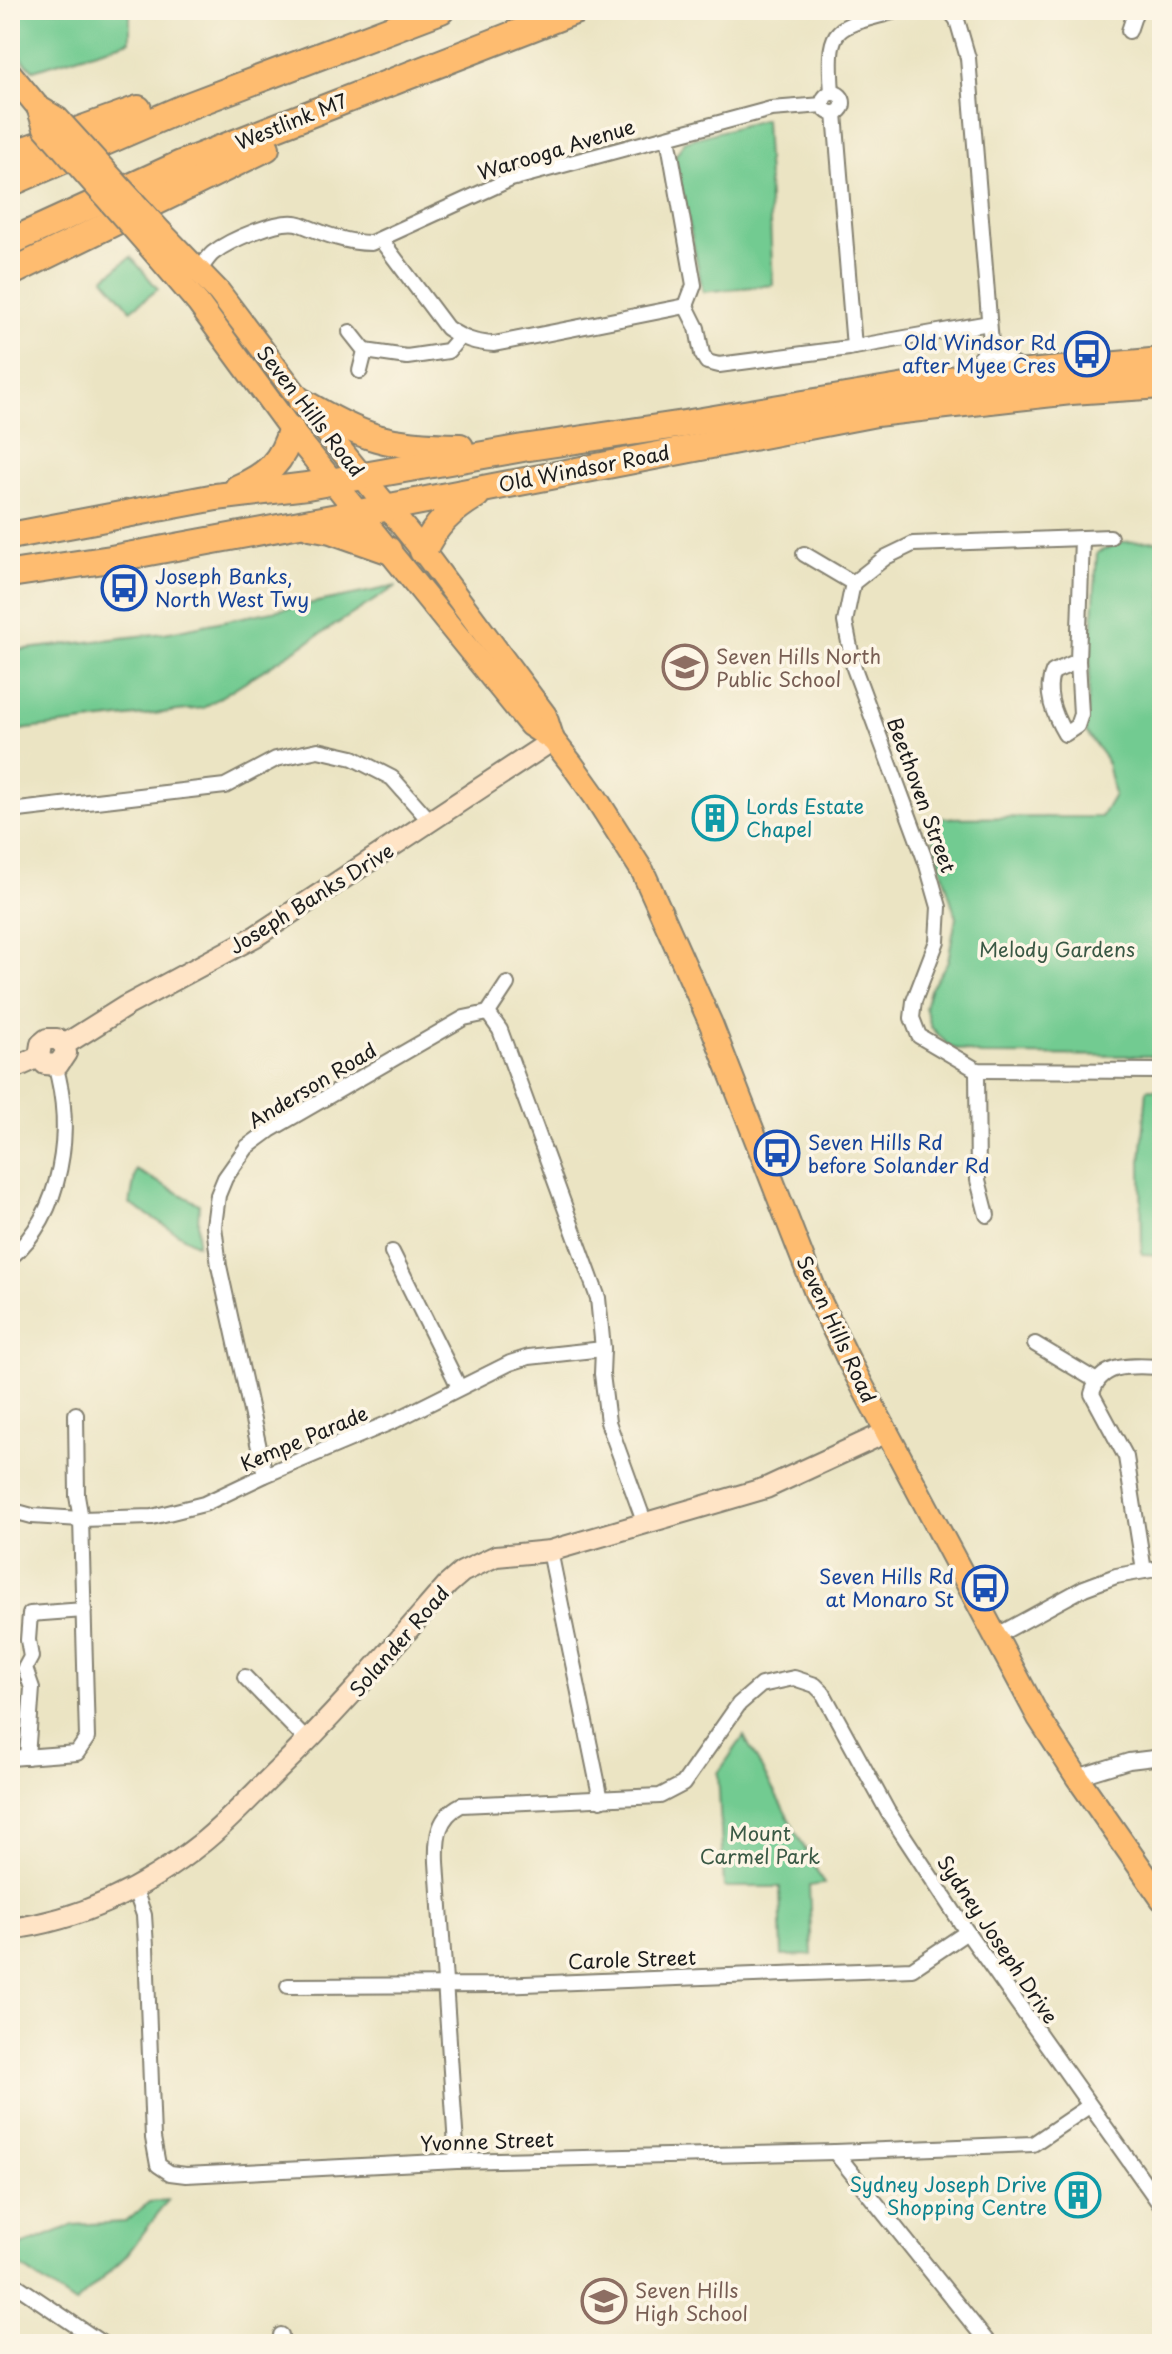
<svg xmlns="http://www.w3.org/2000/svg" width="1172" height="2354" font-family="'Playpen Sans',sans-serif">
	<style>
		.green { fill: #72cb91; stroke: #477456; stroke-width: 2 }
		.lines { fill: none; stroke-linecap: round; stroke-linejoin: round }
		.street-casing { stroke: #848070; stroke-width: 18 }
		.secondary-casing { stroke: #848070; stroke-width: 24 }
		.primary-casing { stroke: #848070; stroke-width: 26 }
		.highway-casing { stroke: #848070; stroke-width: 30 }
		.street { stroke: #fff; stroke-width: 14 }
		.secondary { stroke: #ffe4c6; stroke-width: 20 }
		.primary { stroke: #febc70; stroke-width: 22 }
		.highway { stroke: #febc70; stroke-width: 26 }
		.primary-bridge-casing { stroke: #848070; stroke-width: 26; stroke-linecap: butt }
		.primary-bridge { stroke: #febc70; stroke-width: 22 }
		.labels { text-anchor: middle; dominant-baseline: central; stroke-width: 7; stroke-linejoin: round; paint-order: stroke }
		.street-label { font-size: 20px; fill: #1c1c1c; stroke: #fcf5e5 }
		.transit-label { font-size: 20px; fill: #164399; stroke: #fcf5e5; text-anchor: end }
		.education-label { font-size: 20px; fill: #785e54; stroke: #fcf5e5; text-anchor: start }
		.culture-label { font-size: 20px; fill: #0d838f; stroke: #fcf5e5; text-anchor: start }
		.park-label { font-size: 20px; fill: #3a5945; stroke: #fcf5e5 }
	</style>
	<rect width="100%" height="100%" fill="#fcf5e5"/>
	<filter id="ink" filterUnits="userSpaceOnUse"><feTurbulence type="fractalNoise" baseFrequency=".0125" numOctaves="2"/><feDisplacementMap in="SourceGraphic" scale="16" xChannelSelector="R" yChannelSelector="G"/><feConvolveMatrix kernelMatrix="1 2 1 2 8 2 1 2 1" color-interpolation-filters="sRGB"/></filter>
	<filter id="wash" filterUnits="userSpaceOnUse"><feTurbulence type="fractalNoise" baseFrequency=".006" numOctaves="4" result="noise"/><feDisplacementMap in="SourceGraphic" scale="32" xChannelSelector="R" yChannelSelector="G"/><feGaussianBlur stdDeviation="1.8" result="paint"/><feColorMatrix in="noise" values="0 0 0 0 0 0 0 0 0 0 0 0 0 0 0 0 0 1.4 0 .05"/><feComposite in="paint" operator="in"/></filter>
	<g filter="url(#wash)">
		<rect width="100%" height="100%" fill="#ebe4c3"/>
		<g class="green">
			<polygon points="10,10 130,10 130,41 33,70 10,46"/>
			<polygon points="765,119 773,285 703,292 675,156 685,141"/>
			<polygon points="131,257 158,289 131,310 104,278"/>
			<polygon points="1162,541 1162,1056 981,1055 950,1047 931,1027 925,1007 930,990 948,961 956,918 927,818 1101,817 1114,795 1106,759 1086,732 1097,553 1121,542"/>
			<polygon points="397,586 203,708 10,731 10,651 164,633"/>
			<polygon points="1147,1089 1162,1090 1162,1255 1142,1254 1141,1161"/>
			<polygon points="136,1170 199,1204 197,1245 130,1204"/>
			<polygon points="744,1736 824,1884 809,1886 812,1955 782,1956 780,1887 724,1887 718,1773"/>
			<polygon points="168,2200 126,2256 75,2304 11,2260 11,2250 73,2225 125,2222 149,2202"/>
		</g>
	</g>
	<g filter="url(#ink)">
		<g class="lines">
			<g class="street-casing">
				<g id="street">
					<polyline points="949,10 957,20 968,58 991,343 997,355 1021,369"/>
					<polyline points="1129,31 1136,10"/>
					<circle cx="833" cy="103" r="10"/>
					<path d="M832 93C827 21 834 29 899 10"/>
					<polyline points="835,113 854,347"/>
					<polyline points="668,137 694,285 686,306 697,328 702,354 707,362 719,365 849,348 989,323"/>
					<path d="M381 240 447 328C463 339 476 343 494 344L686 306"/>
					<path d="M198 272C203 266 207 258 213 253 228 241 281 217 300 224 322 233 346 243 371 243L511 179 771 109 823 105"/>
					<polyline points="350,332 365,351 360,371"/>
					<polyline points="365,351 407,357 448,351 460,337"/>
					<polyline points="957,374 977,362 991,343"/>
					<polyline points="1110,537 913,544 886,557 853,583 845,622 854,668 927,865 939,907 937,941 914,1001 912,1018 919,1036 977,1070 1162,1071"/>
					<polyline points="804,554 853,583"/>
					<path d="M1078 661 1053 672C1044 692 1054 715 1065 734L1077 726 1081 714 1078 661 1082 538"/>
					<polyline points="10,811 225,786 276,759 318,750 353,758 392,778 430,821"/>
					<polyline points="488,1013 507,984"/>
					<polyline points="977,1070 978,1180 987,1215"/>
					<polyline points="392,1252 459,1387"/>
					<path d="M10 1258C63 1213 74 1129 55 1065"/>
					<polyline points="1035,1344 1095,1380"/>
					<polyline points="265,1475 219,1266 214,1226 218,1195 225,1178 247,1147 270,1130 464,1018 488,1013 500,1030 598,1298 603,1349 602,1374 608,1422 645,1524"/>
					<polyline points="10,1510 32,1516 81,1519 152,1517 204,1504 265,1475 396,1420 510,1363 529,1357 603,1349"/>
					<polyline points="550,1551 601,1800"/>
					<path d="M1144 1571 1126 1457 1092 1394C1100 1361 1134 1366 1162 1367"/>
					<polyline points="996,1636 1084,1588 1116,1576 1162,1568"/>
					<polyline points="245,1677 308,1742"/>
					<polyline points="27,1757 32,1688 25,1668 31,1657 28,1640 30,1614 84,1610"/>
					<polyline points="10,1758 77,1753 87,1738 81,1519 77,1496 76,1414"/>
					<polyline points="1077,1777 1129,1761 1162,1757"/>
					<polyline points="134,1887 144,1915 146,1947 153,2138 158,2165 170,2173 186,2175 457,2161 835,2152 1033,2144 1089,2106"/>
					<polyline points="288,1986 497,1985 912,1969 967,1932"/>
					<polyline points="835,2152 989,2344"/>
					<path d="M457 2161 437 1862C436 1837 438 1817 461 1805L660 1796 683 1784 739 1704 761 1685 794 1678 815 1685 823 1693 888 1812 967 1932 1162 2207"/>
					<polyline points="10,2281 103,2344"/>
					<polyline points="281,2335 281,2344"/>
				</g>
			</g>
			<g class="secondary-casing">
				<g id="secondary">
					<polyline points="64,1045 126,1006 256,936 553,740"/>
					<polyline points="39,1057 45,1064 58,1065 66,1053 64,1045"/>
					<polyline points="39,1057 41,1044 47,1039 57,1039 64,1045"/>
					<polyline points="10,1070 39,1057"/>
					<path d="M10 1929C81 1920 147 1887 203 1842 230 1820 253 1794 278 1770 338 1712 392 1648 447 1585L462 1572 496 1556 550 1551 766 1488 887 1432"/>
				</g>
			</g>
			<g class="primary-casing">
				<g id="primary">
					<polyline points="10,73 38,107"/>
					<polyline points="161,232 219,292 302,402 423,551 545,715 553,740"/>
					<polyline points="148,245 198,303 291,430 530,725 553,740 571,763 596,798 643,872 711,1024 816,1293 850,1363 1039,1718 1077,1777 1162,1899"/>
				</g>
			</g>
			<g class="highway-casing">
				<g id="highway">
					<polyline points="10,155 138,109"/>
					<polyline points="10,183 188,106 441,10"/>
					<polyline points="10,242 181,164 577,10"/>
					<polyline points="10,273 266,148"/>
					<path d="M302 402C364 439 387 446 460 447"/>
					<path d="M238 488C267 476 283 461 291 430"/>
					<polyline points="310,526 331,530 388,550"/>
					<polyline points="10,536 216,497 307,486 523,448 684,424 948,380 1162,361"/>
					<path d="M423 551C435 525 451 510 476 495"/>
					<polyline points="10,574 111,559 359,513 876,413 1071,391 1162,385"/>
				</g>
			</g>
			<use href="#street" class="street"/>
			<use href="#secondary" class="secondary"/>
			<use href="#primary" class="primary"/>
			<use href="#highway" class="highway"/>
			<g class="primary-bridge-casing">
				<g id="primary-bridge">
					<polyline points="38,107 45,128 148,245"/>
					<polyline points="38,107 58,119 161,232"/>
				</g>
			</g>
			<use href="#primary-bridge" class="primary-bridge"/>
		</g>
	</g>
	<defs>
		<g id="bus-ring" transform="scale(2.3)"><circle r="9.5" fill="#fcf5e5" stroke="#1a4fb4" stroke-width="1.5"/><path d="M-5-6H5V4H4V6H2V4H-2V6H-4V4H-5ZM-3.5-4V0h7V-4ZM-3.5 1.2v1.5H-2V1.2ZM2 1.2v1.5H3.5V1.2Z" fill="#1a4fb4"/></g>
		<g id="school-ring" transform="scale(2.3)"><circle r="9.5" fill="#fcf5e5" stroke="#8d6e63" stroke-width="1.5"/><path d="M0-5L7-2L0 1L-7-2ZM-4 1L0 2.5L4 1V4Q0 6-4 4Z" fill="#8d6e63"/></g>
		<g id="building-ring" transform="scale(2.3)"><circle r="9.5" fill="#fcf5e5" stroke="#0f9aa8" stroke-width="1.5"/><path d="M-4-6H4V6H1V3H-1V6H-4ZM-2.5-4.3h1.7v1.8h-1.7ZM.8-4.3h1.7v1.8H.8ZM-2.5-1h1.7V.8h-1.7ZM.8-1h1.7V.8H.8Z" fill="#0f9aa8"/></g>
	</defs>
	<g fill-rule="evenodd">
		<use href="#bus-ring" x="1087" y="354"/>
		<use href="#bus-ring" x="124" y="588"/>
		<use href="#school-ring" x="685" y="667"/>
		<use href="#building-ring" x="715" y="818"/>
		<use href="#bus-ring" x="777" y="1153"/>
		<use href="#bus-ring" x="985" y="1588"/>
		<use href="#building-ring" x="1078" y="2195"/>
		<use href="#school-ring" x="604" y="2301"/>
	</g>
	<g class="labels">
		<g class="street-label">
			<text transform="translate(291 121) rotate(-22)">Westlink M7</text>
			<text transform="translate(556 149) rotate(-17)">Warooga Avenue</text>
			<text transform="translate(311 411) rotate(52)">Seven Hills Road</text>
			<text transform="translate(584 468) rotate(-11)">Old Windsor Road</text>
			<text transform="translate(922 795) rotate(70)">Beethoven Street</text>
			<text transform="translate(311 898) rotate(-32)">Joseph Banks Drive</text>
			<text transform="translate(312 1085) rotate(-31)">Anderson Road</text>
			<text transform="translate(837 1329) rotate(65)">Seven Hills Road</text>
			<text transform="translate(304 1438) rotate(-23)">Kempe Parade</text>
			<text transform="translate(399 1641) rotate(-49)">Solander Road</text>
			<text transform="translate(998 1939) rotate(56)">Sydney Joseph Drive</text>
			<text transform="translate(632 1959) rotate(-2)">Carole Street</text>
			<text transform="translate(487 2141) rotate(-2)">Yvonne Street</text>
		</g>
		<g class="transit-label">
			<text x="1056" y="342">Old Windsor Rd<tspan x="1056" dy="23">after Myee Cres</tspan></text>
			<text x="155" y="576" text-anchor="start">Joseph Banks,<tspan x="155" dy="23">North West Twy</tspan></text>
			<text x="808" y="1142" text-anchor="start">Seven Hills Rd<tspan x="808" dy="23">before Solander Rd</tspan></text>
			<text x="954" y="1576">Seven Hills Rd<tspan x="954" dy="23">at Monaro St</tspan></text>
		</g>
		<g class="education-label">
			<text x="716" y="656">Seven Hills North<tspan x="716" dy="23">Public School</tspan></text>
			<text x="635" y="2290">Seven Hills<tspan x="635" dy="23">High School</tspan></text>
		</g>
		<g class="culture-label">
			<text x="746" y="806">Lords Estate<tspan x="746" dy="23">Chapel</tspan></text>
			<text x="1047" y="2184" text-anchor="end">Sydney Joseph Drive<tspan x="1047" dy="23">Shopping Centre</tspan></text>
		</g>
		<g class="park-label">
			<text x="1057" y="949">Melody Gardens</text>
			<text x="760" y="1833">Mount<tspan x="760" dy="23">Carmel Park</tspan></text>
		</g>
	</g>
	<rect width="1172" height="2354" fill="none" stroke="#fcf5e5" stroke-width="40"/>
</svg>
